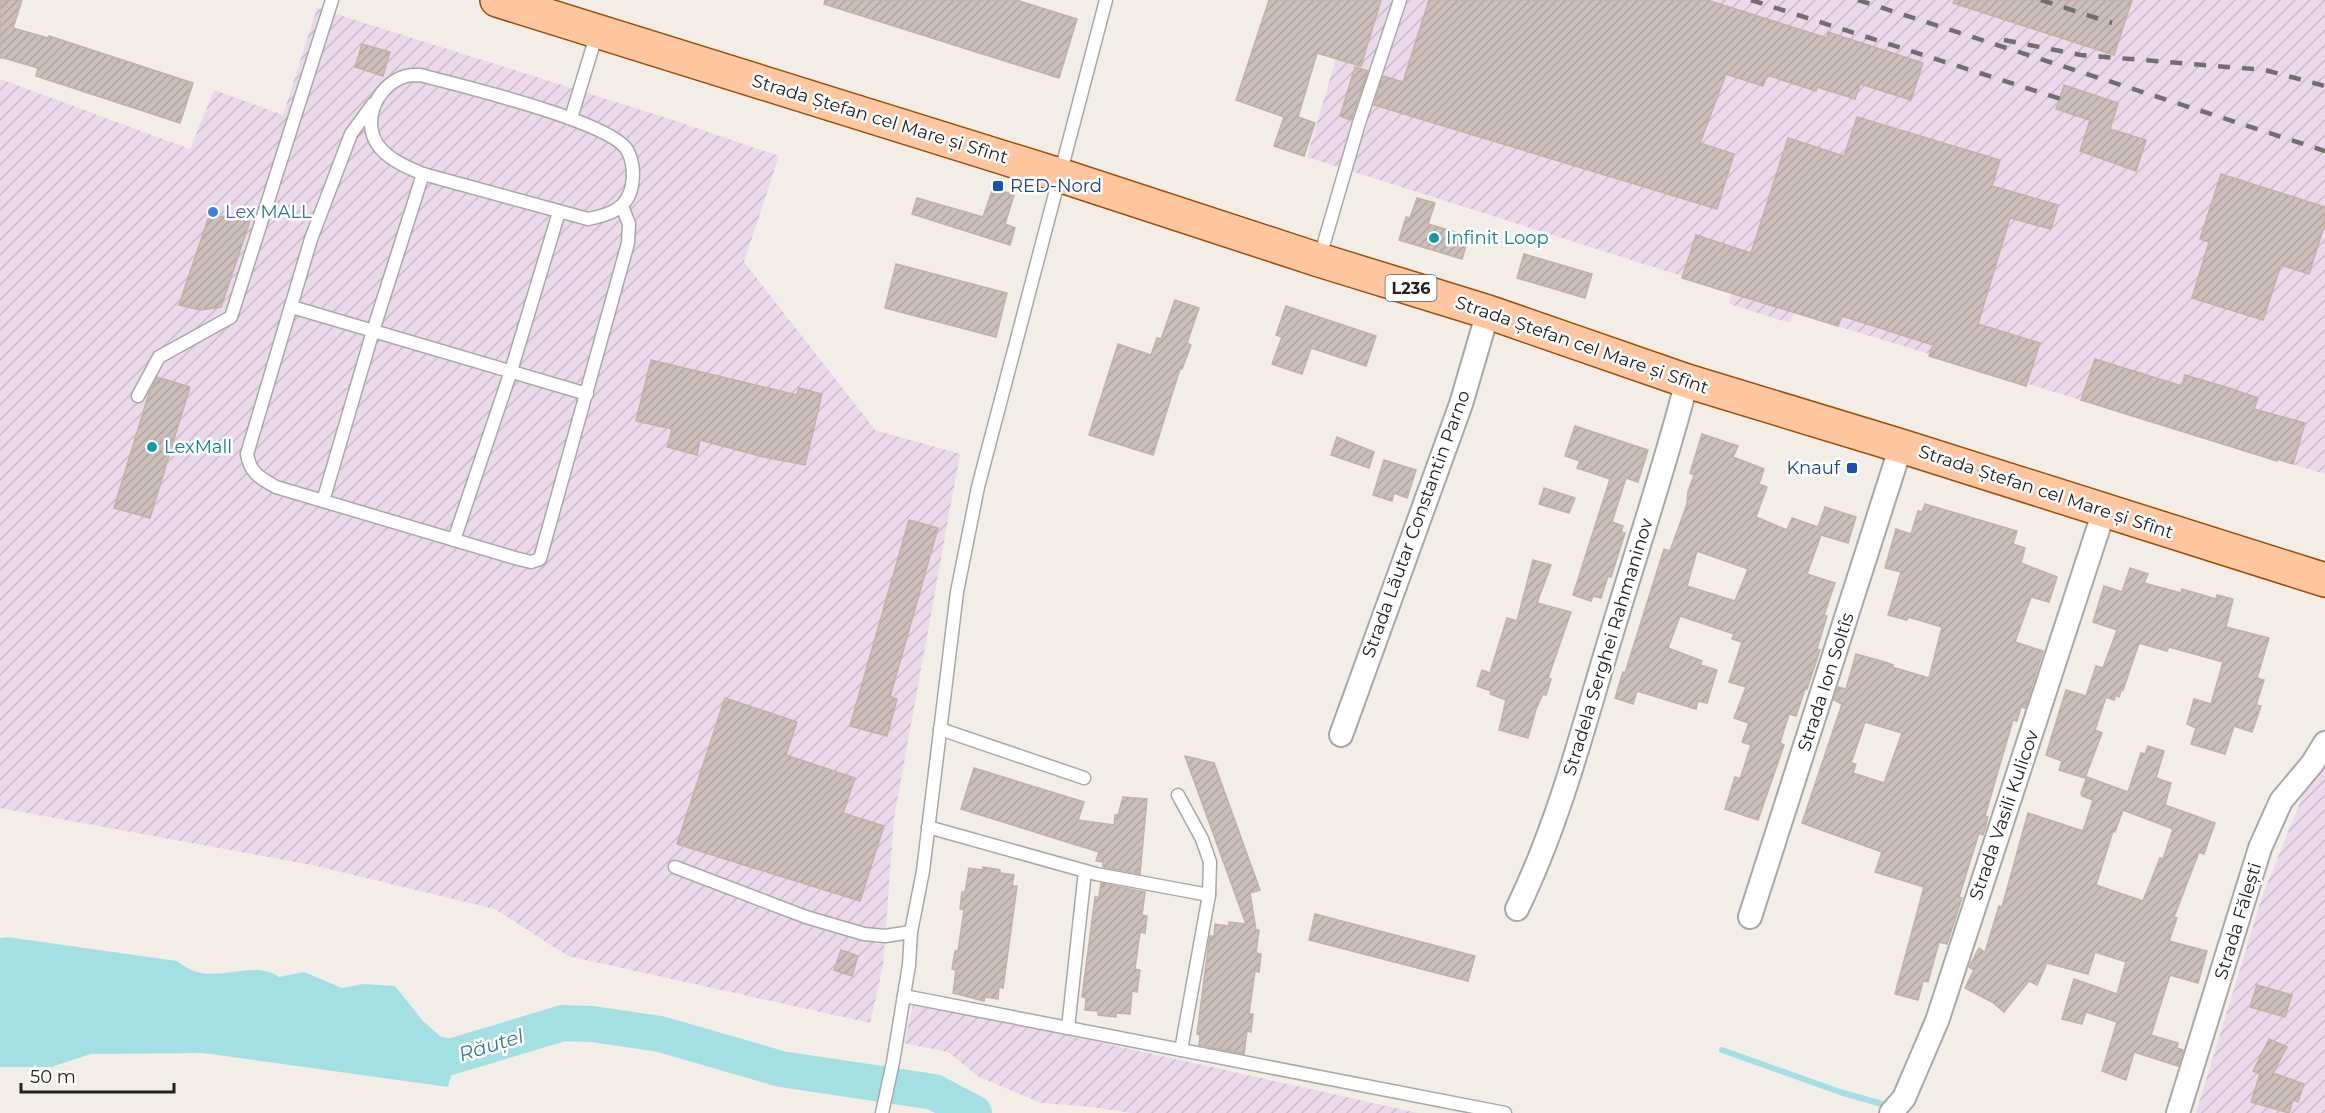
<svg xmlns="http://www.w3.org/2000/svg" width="2325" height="1113" font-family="Montserrat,sans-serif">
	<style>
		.industrial { fill: url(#industrial-furrows) }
		.water { fill: #a4dfe3 }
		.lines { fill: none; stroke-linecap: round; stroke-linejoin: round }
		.stream { stroke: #a4dfe3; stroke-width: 6 }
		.river { stroke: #a4dfe3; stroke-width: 36 }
		.building { fill: url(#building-hatch); stroke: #c5b0a8; stroke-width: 1.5; fill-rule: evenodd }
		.lane-casing { stroke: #a8a8a8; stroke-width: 15 }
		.street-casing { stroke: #a8a8a8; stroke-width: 26 }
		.primary-casing { stroke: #9e5000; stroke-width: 36 }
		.lane { stroke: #fff; stroke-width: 12 }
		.street { stroke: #fff; stroke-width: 22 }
		.primary { stroke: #ffc69f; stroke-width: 33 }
		.rail { stroke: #6f6f6f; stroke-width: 4.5; stroke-dasharray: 12 12; stroke-linecap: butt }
		.transit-dot { fill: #1a4fb4; stroke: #fff; stroke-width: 2 }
		.shop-dot { fill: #3f7fe0; stroke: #fff; stroke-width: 2 }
		.culture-dot { fill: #0f9aa8; stroke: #fff; stroke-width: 2 }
		.labels { text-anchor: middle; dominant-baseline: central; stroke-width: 5; stroke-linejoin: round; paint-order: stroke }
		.shield { fill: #fff; stroke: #646464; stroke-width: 1.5 }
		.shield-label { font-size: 16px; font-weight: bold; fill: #212121 }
		.street-label { font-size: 18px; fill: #212121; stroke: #fff }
		.transit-label { font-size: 18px; fill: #164399; stroke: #fff; text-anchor: start }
		.shop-label { font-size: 18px; fill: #366cbe; stroke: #fff; text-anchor: start }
		.culture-label { font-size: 18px; fill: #0d838f; stroke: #fff; text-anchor: start }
		.water-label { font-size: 20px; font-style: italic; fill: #397899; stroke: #fff }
	</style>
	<defs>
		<pattern id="industrial-furrows" width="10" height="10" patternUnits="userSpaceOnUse" patternTransform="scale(1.5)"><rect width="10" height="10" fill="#ecd8eb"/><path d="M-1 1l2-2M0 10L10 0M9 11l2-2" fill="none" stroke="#cab9c9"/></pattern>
		<pattern id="building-hatch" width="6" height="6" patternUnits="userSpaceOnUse" patternTransform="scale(1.5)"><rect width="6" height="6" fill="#cbbeb9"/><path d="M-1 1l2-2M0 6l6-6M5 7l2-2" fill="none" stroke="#aea39f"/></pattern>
	</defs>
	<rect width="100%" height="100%" fill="#f2ede7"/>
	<g class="industrial">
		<polygon points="1353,0 2325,0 2325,474 1794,313 1790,323 1729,304 1732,292 1307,157"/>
		<polygon points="317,8 673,120 779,156 744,262 875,430 960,454 894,818 883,966 870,1023 568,956 495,909 312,865 0,808 0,79 190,149 214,90 283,115"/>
		<polygon points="2325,757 2325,1113 2196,1113 2263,894 2304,793"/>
		<polygon points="914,1001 1418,1113 1132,1113 1091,1107 1041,1103 979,1077 948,1052 904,1043"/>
	</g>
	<path class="water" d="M7 937 177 961C182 964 188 969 194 971 221 981 255 960 279 977L304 972 342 988 363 984 395 986 423 1021 449 1044 454 1065 448 1087 203 1053 91 1054 51 1067H0V938Z"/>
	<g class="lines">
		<polyline class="stream" points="1722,1050 1840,1092 1889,1106"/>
		<polyline class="river" points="404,1047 450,1057 563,1023 592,1024 660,1034 781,1069 934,1092 974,1113"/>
	</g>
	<g class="building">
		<polygon points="0,0 22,0 13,28 48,38 49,36 193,83 180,123 36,76 38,68 4,58 0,58"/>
		<polygon points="825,0 1016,0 1077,19 1059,78 824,4"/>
		<polygon points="1269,0 1381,0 1361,66 1317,53 1298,117 1315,123 1304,156 1274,146 1284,117 1236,100"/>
		<polygon points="1429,0 1707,0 1827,38 1828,32 1923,63 1911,100 1860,84 1855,99 1817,87 1816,91 1767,75 1763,86 1726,74 1700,143 1734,154 1717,209 1374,105 1383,76 1403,82"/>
		<polygon points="1954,0 2132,0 2114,55 1953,3"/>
		<polygon points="362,44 390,52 383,76 355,67"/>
		<polygon points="1355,67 1368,71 1351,120 1340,116"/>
		<polygon points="2064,85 2118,103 2110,129 2146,140 2136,171 2080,151 2090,120 2056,109"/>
		<polygon points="1857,117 2000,160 1992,186 2058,205 2051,229 2010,218 1978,324 2040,343 2026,386 1929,356 1933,345 1842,316 1838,326 1682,278 1696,235 1751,253 1788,138 1844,156"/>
		<polygon points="2221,174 2325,207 2325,223 2309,274 2281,265 2263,320 2192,298 2209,242 2200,239"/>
		<polygon points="993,188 1014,195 1005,224 1015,228 1010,245 912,214 917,198 983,217"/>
		<polygon points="1417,198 1435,203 1428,224 1469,236 1462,259 1399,240 1406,217 1410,218"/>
		<polygon points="242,213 250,221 221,307 200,310 179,305 208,219"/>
		<polygon points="1524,254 1592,274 1585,298 1517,278"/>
		<polygon points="896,264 1007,293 996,337 885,308"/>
		<polygon points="1175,300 1199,308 1187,343 1191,345 1182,369 1180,369 1153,455 1089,435 1118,344 1151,355 1157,338 1161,339"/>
		<polygon points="1286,306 1376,336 1366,366 1311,348 1302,374 1272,364 1282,337 1276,335"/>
		<polygon points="2095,359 2182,386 2185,375 2229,388 2258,398 2254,409 2305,423 2293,464 2277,459 2277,461 2081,400"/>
		<polygon points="651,360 797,395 799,388 822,394 805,465 764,457 700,440 697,455 667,447 672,429 636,421"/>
		<polygon points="157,377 190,387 150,518 114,508 149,393"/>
		<polygon points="1575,426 1648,450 1638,482 1626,478 1612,522 1623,526 1621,532 1625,533 1611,577 1608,576 1601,598 1593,596 1591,601 1573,595 1610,479 1577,468 1580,461 1565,456"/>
		<path d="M1702 434 1738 446 1733 457 1764 469 1759 484 1767 487 1756 517 1787 530 1792 518 1818 527 1825 507 1856 517 1848 543 1821 535 1807 574 1835 583 1824 615 1827 616 1817 649 1820 650 1807 689H1805L1796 716 1789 714 1780 743 1784 745 1758 820 1725 809 1735 777 1740 779 1751 745 1742 742 1749 723 1734 718 1746 687 1729 682 1742 642 1732 639 1734 634 1680 616 1668 648 1702 661 1700 665 1717 670 1707 703 1698 701 1696 709 1637 691 1633 704 1615 698 1623 672 1625 673 1664 549 1670 551 1687 504 1688 492 1694 475 1690 473ZM1697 551 1748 569 1735 601 1687 586Z"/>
		<polygon points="1337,437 1374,452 1369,468 1331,455"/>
		<polygon points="1384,460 1416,470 1407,498 1394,493 1392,501 1373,495"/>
		<polygon points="1544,488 1575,498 1569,513 1539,504"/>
		<path d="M1925 504 2017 531 2013 544 2025 548 2021 563 2057 577 2049 602 2031 597 2015 642 2043 651 2025 708 2021 707 2017 721 2013 720 1985 816 1988 817 1983 835 1979 833 1959 897 1962 898 1947 944 1939 942 1928 982 1923 981 1918 1000 1895 994 1924 887 1875 872 1882 852 1802 823 1842 704 1834 700 1838 687 1846 689 1856 654 1888 663 1893 665 1892 667 1929 678 1942 627 1908 617 1907 620 1888 615 1901 572 1885 568 1896 529 1911 534 1918 511 1922 512ZM1865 722 1902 733 1884 783 1853 773 1856 764 1851 763Z"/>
		<polygon points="909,520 938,528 890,697 897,699 887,736 850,726"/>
		<polygon points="1533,560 1551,565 1537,603 1571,612 1548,678 1551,679 1546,695 1543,694 1536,709 1528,738 1499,730 1506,700 1490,694 1491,691 1477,686 1482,670 1490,673 1507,618 1517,621"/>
		<polygon points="2130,568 2148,574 2144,583 2181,593 2182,589 2216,599 2217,595 2233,599 2226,627 2269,638 2257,678 2264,680 2256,705 2261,706 2252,732 2234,726 2225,754 2191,744 2196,728 2187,724 2194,699 2211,704 2223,662 2169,647 2167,651 2139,643 2123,690 2122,689 2119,697 2116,695 2114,700 2106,697 2095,730 2102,733 2085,778 2059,770 2062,761 2046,755 2066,690 2086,696 2096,666 2103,668 2117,630 2093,622 2104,586 2122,592"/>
		<polygon points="725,698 797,722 786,755 855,778 843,813 884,826 860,901 677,844"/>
		<path d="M2148 746 2164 751 2156 778 2171 783 2165 805 2215 823 2204 854 2199 852 2174 917 2177 918 2169 941 2207 951 2198 983 2170 975 2151 1035 2178 1043 2177 1048 2183 1050 2178 1066 2134 1052 2126 1080 2102 1071 2117 1022 2086 1012 2082 1024 2062 1019 2074 979 2117 994 2126 962 2095 952 2088 974 2047 963 2037 985 2029 981 2004 1012 1992 1002 1965 988 1974 970 1969 967 1979 948 1985 952 1999 906 2002 907 2028 813 2083 831 2093 800 2082 796 2081 793 2087 777 2128 792 2141 753 2145 754ZM2123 810 2173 829 2163 859 2160 858 2143 901 2096 885 2113 831 2115 832Z"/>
		<polygon points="1185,756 1214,763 1260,890 1250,893 1256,930 1259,930 1256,953 1261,954 1259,972 1255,971 1249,1014 1253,1014 1251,1032 1247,1031 1244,1054 1199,1045 1200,1035 1197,1034 1209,941 1210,936 1214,936 1215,924 1229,926 1229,922 1246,924"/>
		<polygon points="974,768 1084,802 1078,820 1114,825 1115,815 1118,815 1123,797 1147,799 1140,874 1103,867 1103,862 1096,861 1099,852 961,809"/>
		<polygon points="983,867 1000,870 1000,873 1014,875 1012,886 1017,886 1003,988 999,987 998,999 985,997 984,1001 953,993 956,970 952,969 955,951 958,951 964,910 960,909 962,892 965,892 969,868 982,870"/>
		<polygon points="1101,883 1145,892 1142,915 1147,916 1145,933 1140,932 1135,969 1140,970 1137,992 1132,991 1130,1014 1116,1013 1116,1017 1098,1015 1098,1011 1085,1010 1086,998 1082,997 1095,897 1099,897"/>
		<polygon points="1315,914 1475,956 1468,981 1309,940"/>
		<polygon points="841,950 858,956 852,976 834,970"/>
		<polygon points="2257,985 2292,995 2285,1017 2250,1007"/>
		<polygon points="2269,1039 2287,1047 2273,1073 2304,1084 2298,1102 2293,1100 2289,1113 2251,1102 2260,1074 2253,1071"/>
	</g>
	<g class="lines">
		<g class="lane-casing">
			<g id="lane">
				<path d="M420 75C458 85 610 121 627 150 633 160 634 174 632 185 628 209 609 215 588 219L423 174C409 168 394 162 383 151 358 127 375 85 406 76 410 75 416 75 420 75Z"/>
				<path d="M373 104 351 134 311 239 247 454C250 473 260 478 276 487L515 558 531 562 540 559 628 243 629 224 622 206"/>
				<polyline points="571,118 597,33"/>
				<polyline points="1319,260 1359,123 1400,0"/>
				<polyline points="292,307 587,394"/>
				<polyline points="138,396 159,357 231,317 332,0"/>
				<polyline points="323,501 373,331 423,174"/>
				<polyline points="454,540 511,371 559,212"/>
				<polyline points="940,729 1084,778"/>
				<polyline points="1178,795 1202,839 1210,862 1209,895 1181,1050"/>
				<polyline points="928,827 1096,874 1209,895"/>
				<polyline points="675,867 806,917 864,934 885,936 911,932"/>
				<polyline points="904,996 1505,1113"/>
				<polyline points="1068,1028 1085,871"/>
				<polyline points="882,1113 893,1062 909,965 911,932 923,871 957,592 978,487 1106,0"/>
			</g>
		</g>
		<g class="street-casing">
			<g id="street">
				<polyline points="1341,735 1461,404 1488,312"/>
				<path d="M1517 909C1554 833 1577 751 1601 669 1629 573 1662 478 1687 381"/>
				<polyline points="1750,917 1901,446"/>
				<polyline points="1891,1113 1904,1098 1937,1021 2104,511"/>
				<polyline points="2178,1113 2260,848 2281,801 2312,764 2325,743"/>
			</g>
		</g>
		<g class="primary-casing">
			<polyline id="primary" points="497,0 1059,175 1319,260 1488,312 1687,381 1901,446 2325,580"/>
		</g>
		<use href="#lane" class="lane"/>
		<use href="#street" class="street"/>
		<use href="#primary" class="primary"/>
		<g class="rail">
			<polyline points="1751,0 2061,99"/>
			<polyline points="1858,0 2325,151"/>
			<polyline points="2041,0 2112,23"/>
			<polyline points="2004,40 2081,55 2265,70 2325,86"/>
		</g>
	</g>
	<g class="transit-dot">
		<rect x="992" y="180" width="12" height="12" rx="3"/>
		<rect x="1846" y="462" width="12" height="12" rx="3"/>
	</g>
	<circle class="shop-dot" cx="213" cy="212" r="6"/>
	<g class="culture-dot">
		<circle cx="1434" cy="238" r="6"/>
		<circle cx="152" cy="447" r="6"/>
	</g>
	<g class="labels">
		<rect class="shield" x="1385.5" y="275" width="51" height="26" rx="4.5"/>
		<g class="shield-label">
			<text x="1411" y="288">L236</text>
		</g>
		<g class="street-label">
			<text transform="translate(880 119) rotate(17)">Strada Ștefan cel Mare și Sfînt</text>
			<text transform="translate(1582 345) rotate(19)">Strada Ștefan cel Mare și Sfînt</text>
			<text transform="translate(2046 492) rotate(18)">Strada Ștefan cel Mare și Sfînt</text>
			<text transform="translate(1416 524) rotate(-70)">Strada Lăutar Constantin Parno</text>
			<text transform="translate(1608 647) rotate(-73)">Stradela Serghei Rahmaninov</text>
			<text transform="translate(1826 682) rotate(-72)">Strada Ion Soltîs</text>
			<text transform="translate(2004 815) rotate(-71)">Strada Vasili Kulicov</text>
			<text transform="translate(2238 921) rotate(-73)">Strada Fălești</text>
		</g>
		<g class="transit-label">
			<text x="1010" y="186">RED-Nord</text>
			<text x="1840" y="468" text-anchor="end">Knauf</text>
		</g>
		<g class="shop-label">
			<text x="225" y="212">Lex MALL</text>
		</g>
		<g class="culture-label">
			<text x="1446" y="238">Infinit Loop</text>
			<text x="164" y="447">LexMall</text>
		</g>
		<g class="water-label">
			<text transform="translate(491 1045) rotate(-17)">Răuțel</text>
		</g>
	</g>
	<path d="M21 1083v9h153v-9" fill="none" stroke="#212121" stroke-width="3"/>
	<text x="30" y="1083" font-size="18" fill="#212121" stroke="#ffffff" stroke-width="4.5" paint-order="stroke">50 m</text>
</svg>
